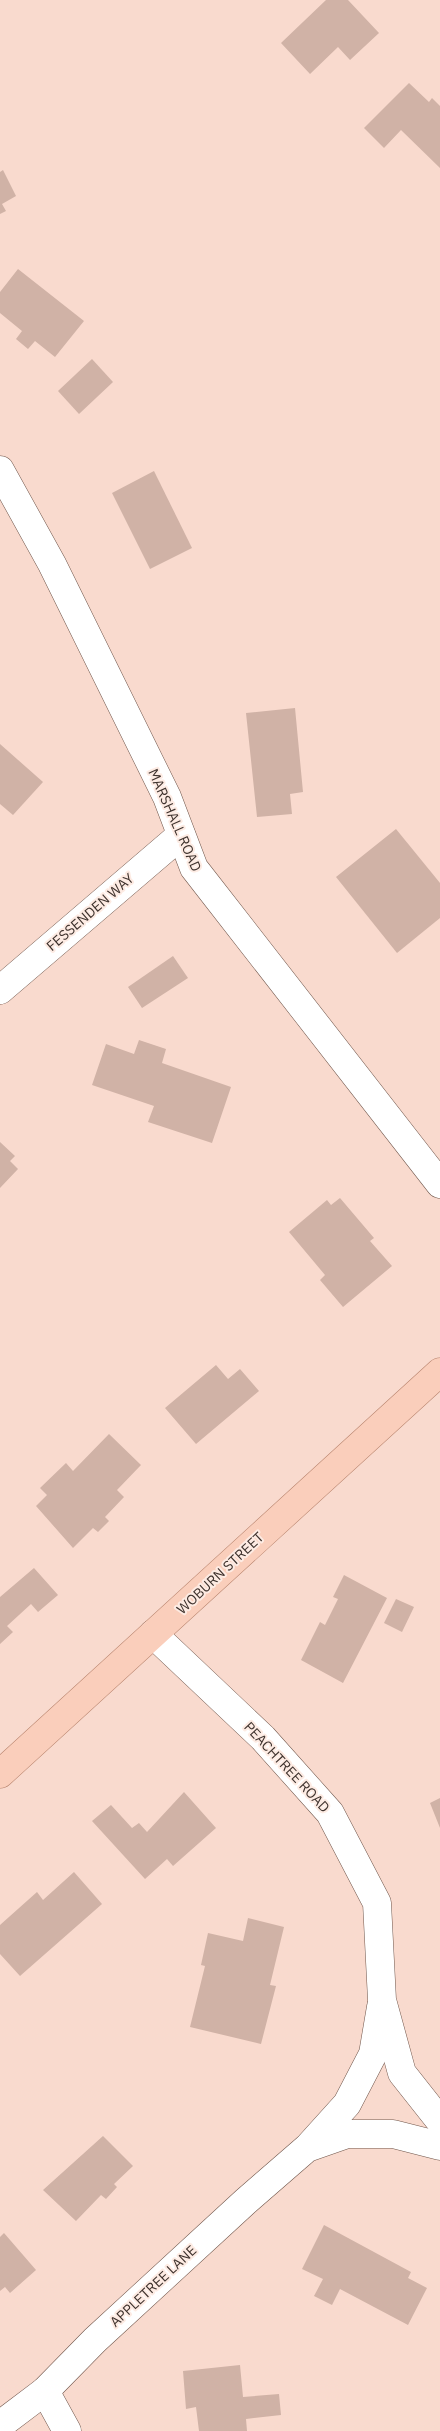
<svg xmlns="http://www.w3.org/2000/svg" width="440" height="2431" font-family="'IBM Plex Sans',sans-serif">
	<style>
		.building { fill: #d0b2a6 }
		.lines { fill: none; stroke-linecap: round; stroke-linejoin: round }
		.street-casing { stroke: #70564b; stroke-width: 29 }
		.primary-casing { stroke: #b6826c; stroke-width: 29 }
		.street { stroke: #fff; stroke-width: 28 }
		.primary { stroke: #facebb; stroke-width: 28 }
		.labels { text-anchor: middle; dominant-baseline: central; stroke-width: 4; stroke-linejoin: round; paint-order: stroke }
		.street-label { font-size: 14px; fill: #3e322d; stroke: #fdebe3 }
	</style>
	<rect width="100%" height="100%" fill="#f9dace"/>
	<g class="building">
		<polygon points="326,0 348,0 379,33 350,60 338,47 310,74 281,43"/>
		<polygon points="409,83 429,102 432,98 440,106 440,168 401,130 384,148 364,128"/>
		<polygon points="3,170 16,196 2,204 6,211 0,214 0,172"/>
		<polygon points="18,269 84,321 55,357 35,341 28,349 16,339 22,331 0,313 0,292"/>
		<polygon points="92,359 113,382 79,414 58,391"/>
		<polygon points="154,471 192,548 150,569 112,493"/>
		<polygon points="295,708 303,792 290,794 292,814 257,817 246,713"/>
		<polygon points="0,744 43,782 13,815 0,804"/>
		<polygon points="396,829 440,883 440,918 397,953 336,877"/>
		<polygon points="173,956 188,978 142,1008 128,987"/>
		<polygon points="139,1040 166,1049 162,1063 231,1087 212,1143 148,1122 154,1106 92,1085 106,1044 134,1054"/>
		<polygon points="0,1142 15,1156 10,1161 18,1169 0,1188"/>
		<polygon points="340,1198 374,1238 370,1241 392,1266 343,1307 320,1280 325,1275 289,1232 327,1200 331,1205"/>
		<polygon points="216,1365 228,1379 240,1369 259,1391 196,1444 165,1408"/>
		<polygon points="109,1434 141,1465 117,1490 124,1497 105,1517 109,1521 98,1532 93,1528 73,1548 36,1506 47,1495 40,1488 66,1463 73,1471"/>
		<polygon points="34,1568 58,1595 38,1612 31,1604 7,1626 13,1632 0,1644 0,1597"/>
		<polygon points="344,1575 387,1598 343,1683 301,1660 320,1622 325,1625 338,1599 333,1597"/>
		<polygon points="396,1599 414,1607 402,1632 384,1623"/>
		<polygon points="184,1792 216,1828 173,1866 167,1859 145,1879 92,1821 111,1805 132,1828 139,1823 147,1832"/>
		<polygon points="440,1798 440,1828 430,1803"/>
		<polygon points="74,1872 102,1904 20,1976 0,1954 0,1925 37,1892 43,1900"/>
		<polygon points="248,1918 284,1927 270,1985 276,1986 261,2044 190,2027 205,1966 201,1965 208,1933 243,1941"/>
		<polygon points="103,2136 133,2166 114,2184 117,2187 106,2199 101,2195 76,2221 43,2190"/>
		<polygon points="324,2225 411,2272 408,2278 427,2288 408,2325 340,2289 332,2305 314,2296 323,2279 302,2269"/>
		<polygon points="4,2233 36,2270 10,2293 5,2287 0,2291 0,2237"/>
		<polygon points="240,2365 243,2397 279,2394 281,2415 246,2419 247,2431 199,2431 196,2407 186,2409 183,2371"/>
	</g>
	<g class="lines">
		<g class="street-casing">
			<g id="street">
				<polyline points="0,470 52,564 167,797 194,868 440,1184"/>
				<polyline points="0,990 181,835"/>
				<polyline points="153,1634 263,1738 330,1813 377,1903 382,2000 402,2073 440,2121"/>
				<polyline points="310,2145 347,2104 373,2054 381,2007"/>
				<polyline points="45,2391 67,2431"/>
				<polyline points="0,2425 45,2391 95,2340 246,2201 307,2148 347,2134 393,2134 440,2146"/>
			</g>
		</g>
		<g class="primary-casing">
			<polyline id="primary" points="0,1774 440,1372"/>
		</g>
		<use href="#street" class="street"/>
		<use href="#primary" class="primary"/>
	</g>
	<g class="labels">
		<g class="street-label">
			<text transform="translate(175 820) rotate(66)">MARSHALL ROAD</text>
			<text transform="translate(90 912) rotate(-41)">FESSENDEN WAY</text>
			<text transform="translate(220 1573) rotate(-43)">WOBURN STREET</text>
			<text transform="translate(287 1767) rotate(47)">PEACHTREE ROAD</text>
			<text transform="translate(153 2286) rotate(-43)">APPLETREE LANE</text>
		</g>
	</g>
</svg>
